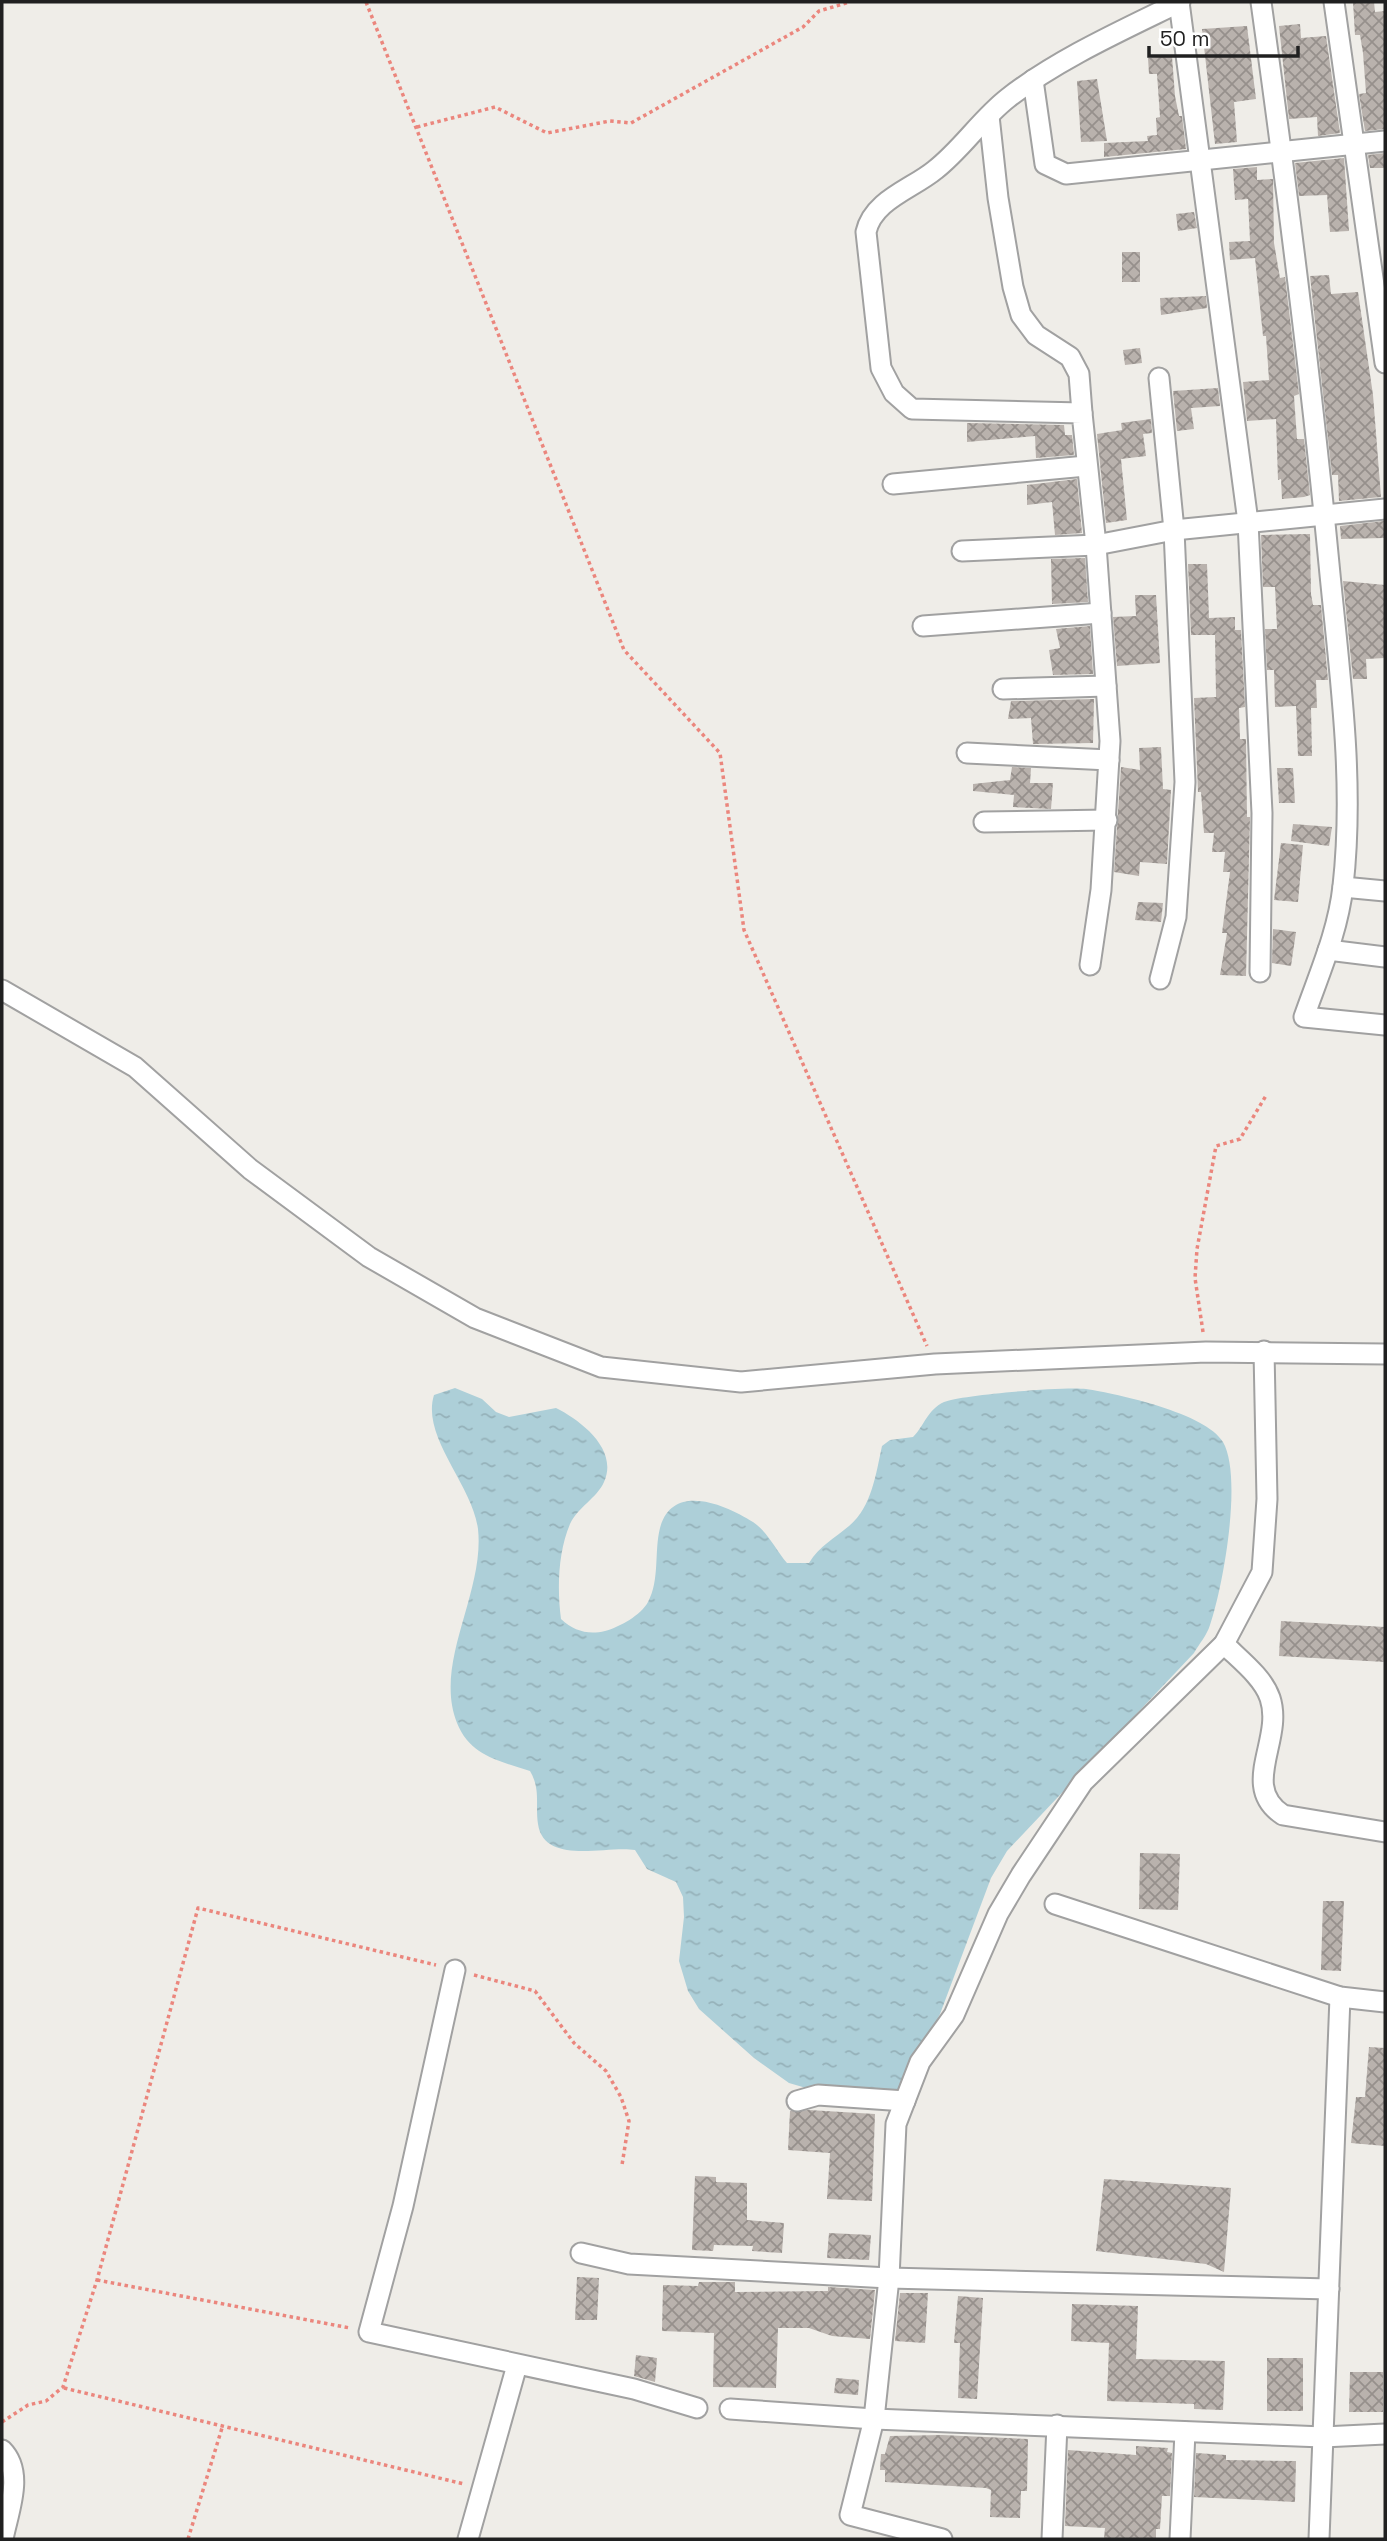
<svg xmlns="http://www.w3.org/2000/svg" width="1387" height="2541" font-family="'Space Grotesk',sans-serif">
	<style>
		.water { fill: url(#water-ripples) }
		.building { fill: url(#building-cross-hatch) }
		.lines { fill: none; stroke-linecap: round; stroke-linejoin: round }
		.minor-casing { stroke: #a1a1a1; stroke-width: 23 }
		.path { stroke: #eb867d; stroke-width: 3.5; stroke-dasharray: 3.5 3.5; stroke-linecap: butt }
		.minor { stroke: #fff; stroke-width: 19 }
	</style>
	<defs>
		<pattern id="water-ripples" width="26" height="14" patternUnits="userSpaceOnUse" patternTransform="scale(1.75)"><rect width="26" height="14" fill="#adcfd8"/><path d="M2 4q2-2 4 0t4 0M15 11q2-2 4 0t4 0" fill="none" stroke="#95b1b9"/></pattern>
		<pattern id="building-cross-hatch" width="8" height="8" patternUnits="userSpaceOnUse" patternTransform="scale(1.75)"><rect width="8" height="8" fill="#b9b2ad"/><path d="M0 0l8 8M0 8l8-8" fill="none" stroke="#96908c"/></pattern>
	</defs>
	<rect width="100%" height="100%" fill="#efede8"/>
	<path class="water" d="M455 1388 482 1399 496 1412 509 1417 556 1408C580 1420 619 1449 604 1482 597 1498 578 1507 570 1524 558 1552 557 1589 561 1619 574 1631 588 1635 605 1631 620 1627 641 1615 648 1602 660 1580 654 1551 660 1528 672 1482 725 1504 753 1522 767 1531 776 1550 787 1563H809C819 1546 835 1538 849 1526 872 1507 876 1473 882 1446L890 1440 913 1437C925 1425 927 1410 944 1402 960 1395 1067 1386 1086 1389 1118 1394 1206 1413 1223 1442 1243 1477 1223 1587 1210 1625 1207 1635 1199 1644 1194 1653L1007 1851 991 1878 940 2014 901 2093 830 2095 789 2083 754 2058 699 2009 688 1991 679 1961 684 1917 683 1897 676 1882 647 1869 635 1850C607 1845 544 1866 538 1824 535 1804 541 1790 530 1771 500 1761 470 1756 457 1723 433 1663 485 1593 478 1529 472 1484 421 1437 434 1395Z"/>
	<g class="building">
		<polygon points="1353,2 1374,2 1375,12 1385,11 1385,129 1365,131 1359,94 1366,93 1363,53 1360,35 1355,35"/>
		<polygon points="1300,24 1301,38 1326,36 1340,133 1318,136 1317,117 1289,119 1279,26"/>
		<polygon points="1247,26 1256,99 1234,102 1237,142 1215,144 1202,29"/>
		<polygon points="1172,56 1175,96 1179,116 1182,116 1186,149 1104,157 1104,143 1148,141 1147,136 1157,135 1156,118 1160,117 1157,74 1149,74 1148,58"/>
		<polygon points="1097,79 1107,141 1081,142 1077,81"/>
		<polygon points="1385,153 1385,168 1370,168 1368,155"/>
		<polygon points="1344,158 1349,231 1330,232 1327,195 1299,196 1295,163"/>
		<polygon points="1257,167 1257,180 1273,179 1274,243 1280,278 1285,277 1299,394 1294,396 1297,439 1304,439 1310,495 1304,497 1282,499 1281,479 1278,480 1276,419 1247,421 1243,382 1269,380 1266,336 1263,336 1255,258 1230,260 1229,242 1250,241 1248,199 1235,200 1233,169"/>
		<polygon points="1194,212 1197,228 1178,231 1176,214"/>
		<rect x="1122" y="252" width="18" height="30"/>
		<polygon points="1329,275 1331,294 1358,292 1373,395 1381,497 1339,501 1338,475 1332,475 1310,276"/>
		<polygon points="1206,296 1207,308 1161,315 1160,298"/>
		<polygon points="1140,348 1142,363 1125,365 1123,350"/>
		<polygon points="1218,388 1220,406 1191,408 1194,429 1177,431 1173,391"/>
		<polygon points="1151,419 1152,433 1143,434 1146,456 1121,459 1127,520 1106,523 1097,434 1122,430 1121,423"/>
		<polygon points="967,423 1064,425 1065,435 1072,435 1074,455 1036,458 1035,436 967,442"/>
		<polygon points="1077,479 1082,533 1055,535 1052,502 1027,505 1027,485"/>
		<polygon points="1384,521 1384,538 1341,539 1340,526"/>
		<polygon points="1310,534 1311,594 1313,605 1321,605 1328,680 1316,680 1317,708 1311,708 1312,756 1298,756 1296,706 1275,707 1274,670 1267,670 1265,629 1277,629 1275,587 1263,587 1261,535"/>
		<polygon points="1085,558 1088,602 1052,604 1051,559"/>
		<polygon points="1188,564 1207,564 1209,618 1235,617 1235,630 1241,630 1245,707 1239,708 1240,739 1246,739 1247,817 1250,817 1246,976 1220,975 1227,933 1222,933 1230,872 1223,872 1225,852 1212,852 1214,833 1204,833 1201,792 1198,792 1194,698 1216,697 1215,635 1191,635"/>
		<polygon points="1343,581 1385,585 1385,658 1366,659 1367,679 1353,679"/>
		<polygon points="1135,595 1156,595 1160,663 1117,666 1113,617 1136,616"/>
		<polygon points="1090,626 1093,674 1053,675 1049,650 1060,648 1056,629"/>
		<polygon points="1094,699 1093,743 1033,744 1031,718 1008,719 1011,701"/>
		<polygon points="1161,747 1163,789 1171,790 1167,864 1140,862 1139,876 1114,872 1121,767 1140,770 1139,748"/>
		<polygon points="1012,767 1031,768 1030,783 1053,783 1051,809 1013,807 1014,795 973,791 973,784 1010,780"/>
		<polygon points="1277,768 1293,768 1295,803 1279,803"/>
		<polygon points="1293,824 1332,827 1329,846 1291,841"/>
		<polygon points="1281,843 1303,845 1298,902 1274,900"/>
		<polygon points="1138,902 1163,903 1161,922 1135,920"/>
		<polygon points="1273,929 1296,932 1291,966 1272,963"/>
		<polygon points="1281,1621 1385,1627 1385,1662 1279,1656"/>
		<polygon points="1140,1853 1180,1854 1178,1910 1139,1909"/>
		<polygon points="1323,1901 1344,1901 1341,1971 1321,1970"/>
		<polygon points="1369,2047 1385,2048 1385,2146 1351,2143 1356,2097 1365,2097"/>
		<polygon points="809,2110 875,2114 872,2201 827,2199 830,2153 788,2150 790,2111"/>
		<polygon points="695,2176 716,2177 716,2182 747,2183 747,2220 784,2223 782,2253 752,2251 753,2246 714,2245 713,2251 692,2250"/>
		<polygon points="1104,2179 1231,2188 1224,2272 1206,2264 1096,2251"/>
		<polygon points="829,2233 871,2235 869,2260 827,2258"/>
		<polygon points="577,2277 599,2278 597,2320 575,2320"/>
		<polygon points="699,2282 735,2282 735,2292 828,2291 828,2287 875,2290 870,2339 832,2336 809,2328 778,2328 776,2388 713,2387 714,2333 662,2331 663,2285 698,2286"/>
		<polygon points="900,2293 928,2293 925,2343 895,2341"/>
		<polygon points="958,2296 983,2298 977,2399 958,2398 960,2343 954,2343"/>
		<polygon points="1072,2304 1138,2306 1136,2359 1225,2361 1223,2410 1194,2409 1194,2404 1107,2401 1109,2343 1071,2341"/>
		<polygon points="636,2355 657,2358 655,2382 634,2376"/>
		<rect x="1267" y="2358" width="36" height="53"/>
		<polygon points="1350,2372 1383,2372 1383,2412 1349,2412"/>
		<polygon points="836,2378 859,2380 858,2395 834,2393"/>
		<polygon points="942,2435 1028,2439 1027,2491 1021,2491 1020,2518 990,2517 991,2490 986,2488 885,2482 885,2470 880,2470 881,2454 885,2454 890,2436"/>
		<polygon points="1136,2446 1168,2448 1167,2452 1172,2453 1170,2496 1162,2496 1160,2529 1156,2529 1156,2539 1104,2539 1105,2528 1065,2526 1068,2450 1136,2455"/>
		<polygon points="1196,2453 1226,2455 1226,2460 1296,2461 1295,2502 1194,2497"/>
	</g>
	<g class="lines">
		<g class="minor-casing">
			<g id="minor">
				<polyline points="1179,2 1248,522 1262,813 1260,972"/>
				<path d="M1261 2C1287 189 1311 376 1329 564 1339 670 1355 779 1343 886 1338 932 1319 974 1304 1017L1385 1025"/>
				<polyline points="1334,2 1385,363"/>
				<polyline points="1033,80 1045,164 1066,174 1385,141"/>
				<polyline points="989,116 998,198 1013,287 1021,315 1036,335 1070,357 1079,374 1082,413"/>
				<polyline points="1159,378 1174,530 1185,782 1176,917 1160,979"/>
				<polyline points="893,484 1086,466"/>
				<polyline points="962,551 1096,545 1174,530 1385,509"/>
				<polyline points="923,626 1101,613"/>
				<polyline points="1003,689 1106,686"/>
				<polyline points="967,753 1109,760"/>
				<polyline points="984,822 1107,820"/>
				<polyline points="1343,887 1385,891"/>
				<polyline points="1328,950 1385,957"/>
				<path d="M1090 965 1101 890 1110 741 1096 545 1082 413 912 409 894 393 881 368 866 232C873 200 912 189 935 170 962 149 981 119 1008 98 1058 59 1123 30 1180 2"/>
				<polyline points="2,990 135,1067 250,1169 369,1257 475,1318 601,1367 741,1382 935,1364 1206,1352 1385,1354"/>
				<path d="M1224 1644C1239 1659 1263 1677 1270 1698 1284 1740 1239 1786 1283 1815L1385 1832"/>
				<polyline points="1055,1904 1340,1997 1385,2002"/>
				<polyline points="455,1970 403,2206 369,2332 634,2389 697,2408"/>
				<polyline points="797,2101 818,2095 905,2101"/>
				<polyline points="581,2253 629,2264 889,2278 1329,2289"/>
				<polyline points="730,2409 874,2419 1323,2437 1385,2434"/>
				<path d="M2 2450C25 2473 8 2512 3 2539"/>
				<polyline points="468,2539 517,2365"/>
				<polyline points="942,2539 850,2515 874,2419 889,2278 896,2124 920,2062 954,2015 998,1914 1021,1875 1083,1782 1224,1644 1262,1572 1267,1499 1264,1351"/>
				<polyline points="1052,2539 1057,2425"/>
				<polyline points="1180,2539 1185,2432"/>
				<polyline points="1319,2539 1340,1997"/>
			</g>
		</g>
		<g class="path">
			<polyline points="366,2 624,650 720,753 744,930 927,1346"/>
			<polyline points="417,127 495,107 547,133 610,121 631,123 803,27 819,11 850,2"/>
			<polyline points="1203,1332 1195,1278 1197,1249 1216,1146 1240,1139 1267,1094"/>
			<polyline points="474,1975 535,1991 574,2043 606,2071 621,2097 629,2121 622,2165"/>
			<polyline points="97,2280 350,2328"/>
			<polyline points="64,2388 464,2484"/>
			<polyline points="2,2422 28,2405 46,2401 63,2387 97,2280 198,1908 436,1965"/>
			<polyline points="188,2539 222,2428"/>
		</g>
		<use href="#minor" class="minor"/>
	</g>
	<rect width="1387" height="2541" fill="none" stroke="#202020" stroke-width="7"/>
	<path d="M1149 46v10h149v-10" fill="none" stroke="#202020" stroke-width="3.5"/>
	<text x="1160" y="46" font-size="21" fill="#202020" stroke="#ffffff" stroke-width="5" paint-order="stroke">50 m</text>
</svg>
